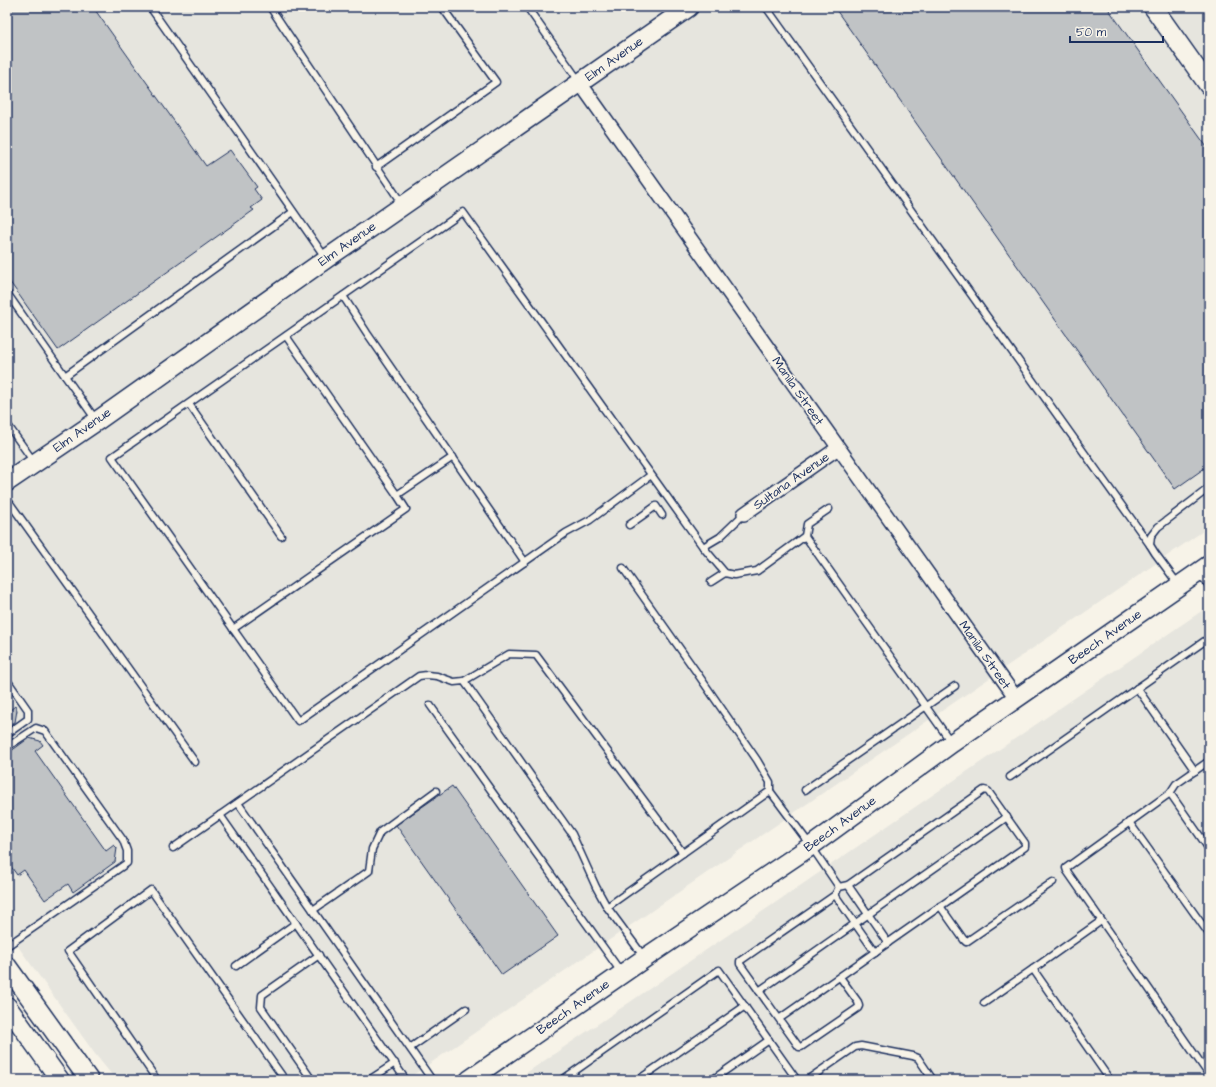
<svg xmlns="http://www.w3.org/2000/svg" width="1216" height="1087" font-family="'Architects Daughter',sans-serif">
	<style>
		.built { fill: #e6e5de }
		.building { fill: #c0c3c5; stroke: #1b2f5e }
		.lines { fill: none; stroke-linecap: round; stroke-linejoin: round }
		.lane-casing { stroke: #1b2f5e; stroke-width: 9 }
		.street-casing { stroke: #1b2f5e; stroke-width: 16 }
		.secondary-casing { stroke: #1b2f5e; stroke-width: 21 }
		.lane { stroke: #f7f3e8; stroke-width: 6 }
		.street { stroke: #f7f3e8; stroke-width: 13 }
		.secondary { stroke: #f7f3e8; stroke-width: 18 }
		.labels { text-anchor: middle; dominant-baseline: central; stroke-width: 3; stroke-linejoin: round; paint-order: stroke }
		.street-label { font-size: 13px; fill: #1b2f5e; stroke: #f7f3e8 }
	</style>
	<rect width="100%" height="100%" fill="#f7f3e8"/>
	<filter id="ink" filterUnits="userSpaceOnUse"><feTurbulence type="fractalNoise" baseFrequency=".025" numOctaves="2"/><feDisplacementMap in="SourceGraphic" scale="8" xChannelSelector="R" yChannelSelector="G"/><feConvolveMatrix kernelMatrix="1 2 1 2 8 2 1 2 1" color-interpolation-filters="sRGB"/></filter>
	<g filter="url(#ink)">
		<g class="built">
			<polygon points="7,7 1209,7 1209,527 406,1080 116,1080 95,1054 7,931"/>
			<polygon points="1209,606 1209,1080 516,1080"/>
		</g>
		<g class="building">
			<polygon points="7,7 93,7 206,166 230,150 257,187 254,189 262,200 251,208 254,210 58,350 7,278"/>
			<polygon points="834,7 1107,7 1209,150 1209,465 1175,489"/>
			<polygon points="15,706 17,710 15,722 7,727 7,708 9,711"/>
			<polygon points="29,738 40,741 43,745 35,751 106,851 114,845 117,848 115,862 73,892 68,884 45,900 24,870 17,875 7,861 7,754"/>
			<polygon points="452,786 558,936 502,975 396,825"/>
		</g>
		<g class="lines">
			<g class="lane-casing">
				<g id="lane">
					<polyline points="150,7 238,132 325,257"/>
					<polyline points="270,7 402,204"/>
					<polyline points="527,7 579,81"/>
					<polyline points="766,7 1130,517 1150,545"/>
					<polyline points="376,167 496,82 442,7"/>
					<polyline points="7,293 65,376 293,212"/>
					<polyline points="343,296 367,333 525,562"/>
					<polyline points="286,336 397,495 453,457"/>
					<polyline points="65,376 96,420"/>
					<polyline points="189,404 281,536"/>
					<polyline points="7,424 34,462"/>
					<polyline points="651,475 590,520 566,533 298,721 112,457 463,212 703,547 725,573 734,575 757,571 805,536 951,742"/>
					<polyline points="7,499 195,762"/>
					<polyline points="629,525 656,506 662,515"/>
					<polyline points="805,536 807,524 829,509"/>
					<polyline points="703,547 720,537 744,514"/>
					<polyline points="1200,573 1209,586"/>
					<polyline points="711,582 725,573"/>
					<polyline points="1178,584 1155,553 1150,545 1151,536 1158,527 1209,488"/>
					<polyline points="233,629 406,509 397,495"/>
					<polyline points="7,680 28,710 28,719 7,734"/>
					<polyline points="464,681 509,654 536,655 683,853"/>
					<polyline points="1137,688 1195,771"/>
					<polyline points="430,705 621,972"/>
					<polyline points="7,747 36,728 45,731 123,840 127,851 127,863 7,946"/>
					<polyline points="1010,777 1209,638"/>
					<polyline points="805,790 955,686"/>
					<polyline points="770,791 811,846 839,887"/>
					<polyline points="1170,793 1176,784 1209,761"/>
					<polyline points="238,803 432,1080"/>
					<polyline points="220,815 406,1080"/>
					<polyline points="1129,822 1209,934"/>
					<polyline points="173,848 419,676 427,675 437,676 454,682 464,681 572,834 596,887 607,907 770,791 770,782 757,760 695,670 623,568"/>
					<polyline points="1209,849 1170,793 1066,868 1067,871 1209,1075"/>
					<polyline points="848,885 888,943"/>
					<polyline points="835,895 875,952"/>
					<polyline points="940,906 964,940 966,942 1053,882"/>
					<polyline points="607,907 644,957"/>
					<polyline points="313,910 369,871 372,849 380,832 436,791"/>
					<polyline points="1101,921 1033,969 1110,1080"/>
					<polyline points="236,966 296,923"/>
					<polyline points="759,991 1007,817"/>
					<polyline points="984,1003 1033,969"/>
					<polyline points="779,1019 740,964 740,961 835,895 839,887 848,885 984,790 988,791 1025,843 1025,847 779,1019 799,1047 801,1047 858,1008 859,1006 858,1002 840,977"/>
					<polyline points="410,1048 466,1009"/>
					<polyline points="157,1080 68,951 151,890 285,1080"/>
					<polyline points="312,1080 261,1007 262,995 319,955"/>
					<polyline points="369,1080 395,1063"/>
					<polyline points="562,1080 719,970 797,1080"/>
					<polyline points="638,1080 745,1006"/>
					<polyline points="712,1080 769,1040"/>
					<polyline points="807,1080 855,1047 861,1046 913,1056 918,1058 933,1080"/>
				</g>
			</g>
			<g class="street-casing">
				<g id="street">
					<polyline points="580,83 1016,698"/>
					<polyline points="744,514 838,448"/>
				</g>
			</g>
			<g class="secondary-casing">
				<g id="secondary">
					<polyline points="1153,7 1209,86"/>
					<polyline points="7,482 97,421 326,259 689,7"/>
					<polyline points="7,966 89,1080"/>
					<polyline points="7,1006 60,1080"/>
					<polyline points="469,1080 645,958 811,846 952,743 1209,565"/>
				</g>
			</g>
			<use href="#lane" class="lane"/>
			<use href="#street" class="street"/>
			<use href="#secondary" class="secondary"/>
		</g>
	</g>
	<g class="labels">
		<g class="street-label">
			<text transform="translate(614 59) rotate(-35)">Elm Avenue</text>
			<text transform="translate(347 244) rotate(-35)">Elm Avenue</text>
			<text transform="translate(798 391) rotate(55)">Manila Street</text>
			<text transform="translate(82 430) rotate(-35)">Elm Avenue</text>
			<text transform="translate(791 481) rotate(-35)">Sultana Avenue</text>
			<text transform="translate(1105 637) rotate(-35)">Beech Avenue</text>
			<text transform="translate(985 655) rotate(55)">Manila Street</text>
			<text transform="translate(840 824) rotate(-36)">Beech Avenue</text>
			<text transform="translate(573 1007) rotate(-35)">Beech Avenue</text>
		</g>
	</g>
	<rect width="1216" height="1087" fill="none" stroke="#f7f3e8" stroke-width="24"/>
	<rect x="12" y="12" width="1192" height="1063" fill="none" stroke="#1b2f5e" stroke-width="1.5" filter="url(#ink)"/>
	<path d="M1070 36v6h93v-6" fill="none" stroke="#1b2f5e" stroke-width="2"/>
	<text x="1076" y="36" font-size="12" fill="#1b2f5e" stroke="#f7f3e8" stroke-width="3" paint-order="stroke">50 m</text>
</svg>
